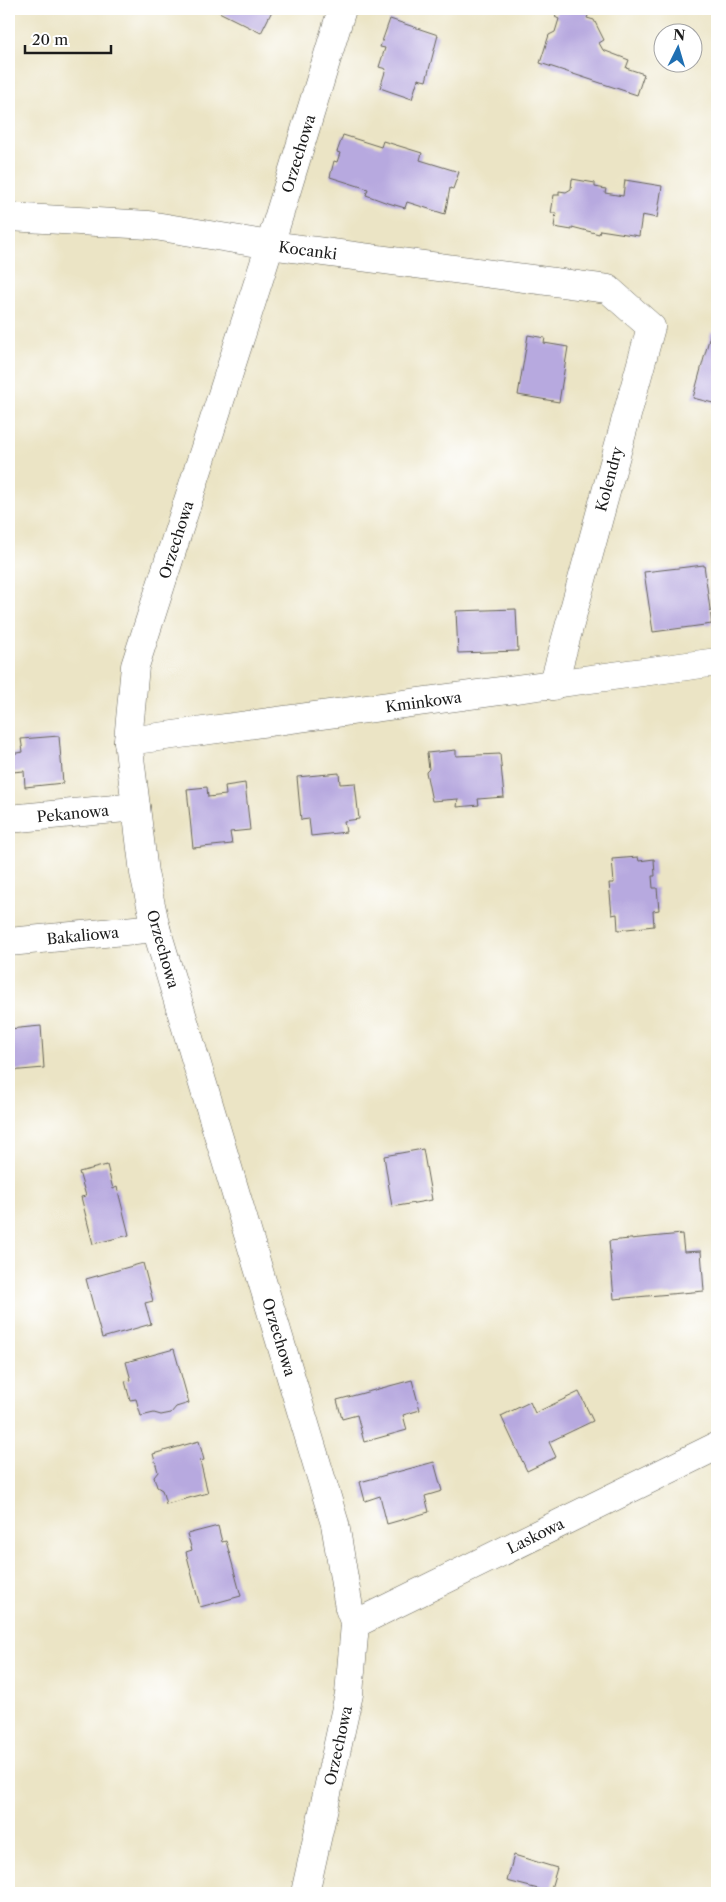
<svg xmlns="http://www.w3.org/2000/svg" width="726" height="1902" font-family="'Libre Caslon Text',serif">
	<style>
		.building { fill: #b7a9df }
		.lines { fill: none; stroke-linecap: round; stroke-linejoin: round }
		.minor-casing { stroke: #646257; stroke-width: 29 }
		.minor { stroke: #fff; stroke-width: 28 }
		.labels { text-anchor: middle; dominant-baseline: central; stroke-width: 5; stroke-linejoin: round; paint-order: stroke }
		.street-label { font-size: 15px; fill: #1c1c1c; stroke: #fff }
	</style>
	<rect width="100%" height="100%" fill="#fff"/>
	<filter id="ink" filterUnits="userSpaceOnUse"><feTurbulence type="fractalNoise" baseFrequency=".02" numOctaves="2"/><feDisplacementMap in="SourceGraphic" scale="10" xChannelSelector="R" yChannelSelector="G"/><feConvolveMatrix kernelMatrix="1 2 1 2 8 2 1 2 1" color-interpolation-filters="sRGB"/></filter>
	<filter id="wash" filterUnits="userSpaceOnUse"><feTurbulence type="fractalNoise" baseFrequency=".0096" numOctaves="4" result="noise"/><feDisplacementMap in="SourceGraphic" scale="20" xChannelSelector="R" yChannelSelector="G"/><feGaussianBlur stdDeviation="1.12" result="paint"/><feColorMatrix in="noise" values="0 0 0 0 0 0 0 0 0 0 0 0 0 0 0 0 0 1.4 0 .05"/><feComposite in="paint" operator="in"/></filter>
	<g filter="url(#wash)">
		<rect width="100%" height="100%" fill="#ebe4c5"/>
		<g id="blocks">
			<g class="building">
				<polygon points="213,9 273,9 261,33"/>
				<polygon points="558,9 591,9 587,18 594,20 604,40 599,43 603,50 629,60 626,68 644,74 637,95 540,63 549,35 555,32 559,19 555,17"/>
				<polygon points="390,19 438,35 426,81 418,79 412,99 380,88 386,69 379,67 385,48 380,47"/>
				<polygon points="343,135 381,147 383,141 422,153 420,160 459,172 453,189 450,188 445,214 407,202 405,208 385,202 366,195 368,189 330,177 334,161 337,162 340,153 337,152"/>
				<polygon points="572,179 595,183 595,187 606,189 605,193 623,196 625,180 662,186 657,218 642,215 639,236 600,230 599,234 572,227 572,230 554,227 556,213 551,213 554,195 559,195 559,191 566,192 571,189"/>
				<polygon points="711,332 717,334 717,404 693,398"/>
				<polygon points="528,335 545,338 544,343 568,347 559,402 518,395"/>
				<polygon points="704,565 712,624 653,632 644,572"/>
				<polygon points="516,609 518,651 458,653 456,611"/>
				<polygon points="59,736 63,783 25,787 24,771 12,772 10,754 23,752 21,739"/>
				<polygon points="456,750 456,756 500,754 504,797 478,799 479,805 457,807 458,799 432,801 426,772 429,769 427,753"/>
				<polygon points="339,773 340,784 355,783 359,819 344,821 346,832 311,836 309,819 301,820 297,777"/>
				<polygon points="245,783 250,830 230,832 232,844 193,848 187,789 207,787 208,797 226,795 225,786"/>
				<polygon points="638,857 639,861 654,859 655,876 652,876 653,888 657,888 659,910 653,911 654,926 618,930 617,914 612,915 609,883 614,883 612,859"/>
				<polygon points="41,1026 44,1068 9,1071 9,1029"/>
				<polygon points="423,1149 432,1200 392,1207 384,1156"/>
				<polygon points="107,1165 113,1189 117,1187 129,1235 93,1244 81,1197 86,1196 79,1172"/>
				<polygon points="682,1234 684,1252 701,1251 704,1291 614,1299 609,1241"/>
				<polygon points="143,1263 153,1301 145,1303 151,1324 102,1338 86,1279"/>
				<polygon points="174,1349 189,1403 176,1407 171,1413 161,1415 154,1413 141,1416 136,1399 130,1400 125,1381 131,1380 126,1362"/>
				<polygon points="412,1380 420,1410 403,1415 407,1430 364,1442 357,1415 342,1419 337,1400"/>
				<polygon points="579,1392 593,1421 549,1442 556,1457 527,1471 501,1416 530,1402 535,1413"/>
				<polygon points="199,1441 204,1460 200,1461 208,1493 166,1504 162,1490 157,1487 154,1477 158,1472 153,1454"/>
				<polygon points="434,1462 442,1491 425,1496 429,1512 387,1524 380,1496 365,1501 360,1482"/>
				<polygon points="218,1526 222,1542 226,1541 241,1596 200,1607 186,1552 192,1550 187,1534"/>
				<polygon points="514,1855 557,1868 550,1892 507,1881"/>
			</g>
		</g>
	</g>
	<g filter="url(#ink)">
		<use href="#blocks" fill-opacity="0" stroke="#646257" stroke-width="1"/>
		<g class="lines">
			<g class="minor-casing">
				<g id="minor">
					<path id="s1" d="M9 217 149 225 270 245 608 289 651 327 553 686"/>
					<path id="s2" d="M128 741 717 662"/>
					<path id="s3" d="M9 819 136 807"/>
					<path id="s4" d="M9 942 156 928"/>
					<path id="s5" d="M355 1624 717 1446"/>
					<path id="s6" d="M305 1893 349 1694 355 1624 349 1608 335 1524 156 928 144 873 128 741 135 666 270 245 342 9"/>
				</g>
			</g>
			<use href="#minor" class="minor"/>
		</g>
	</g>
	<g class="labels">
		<g class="street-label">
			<text stroke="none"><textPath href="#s6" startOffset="1801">Orzechowa</textPath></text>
			<text stroke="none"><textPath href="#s1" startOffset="301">Kocanki</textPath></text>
			<text transform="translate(609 479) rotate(-75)">Kolendry</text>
			<text stroke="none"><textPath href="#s6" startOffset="1396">Orzechowa</textPath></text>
			<text stroke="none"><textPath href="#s2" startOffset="298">Kminkowa</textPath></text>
			<text stroke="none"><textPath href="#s3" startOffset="64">Pekanowa</textPath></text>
			<text stroke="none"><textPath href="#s4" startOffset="74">Bakaliowa</textPath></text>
			<text transform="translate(163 949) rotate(74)">Orzechowa</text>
			<text transform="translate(279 1337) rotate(73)">Orzechowa</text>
			<text stroke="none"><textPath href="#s5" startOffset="201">Laskowa</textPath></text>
			<text stroke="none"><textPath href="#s6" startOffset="151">Orzechowa</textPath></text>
		</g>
	</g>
	<rect width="726" height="1902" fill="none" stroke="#fff" stroke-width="30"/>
	<g transform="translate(678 48) rotate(5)"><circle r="24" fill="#ffffff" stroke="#a4a4a4"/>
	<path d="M0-4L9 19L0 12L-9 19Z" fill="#1f6fb2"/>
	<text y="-8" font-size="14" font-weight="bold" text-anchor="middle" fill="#1c1c1c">N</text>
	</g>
	<path d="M25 45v8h86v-8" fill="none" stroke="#1c1c1c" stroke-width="2.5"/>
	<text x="32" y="45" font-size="15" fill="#1c1c1c" stroke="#ffffff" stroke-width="4" paint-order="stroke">20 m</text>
</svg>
